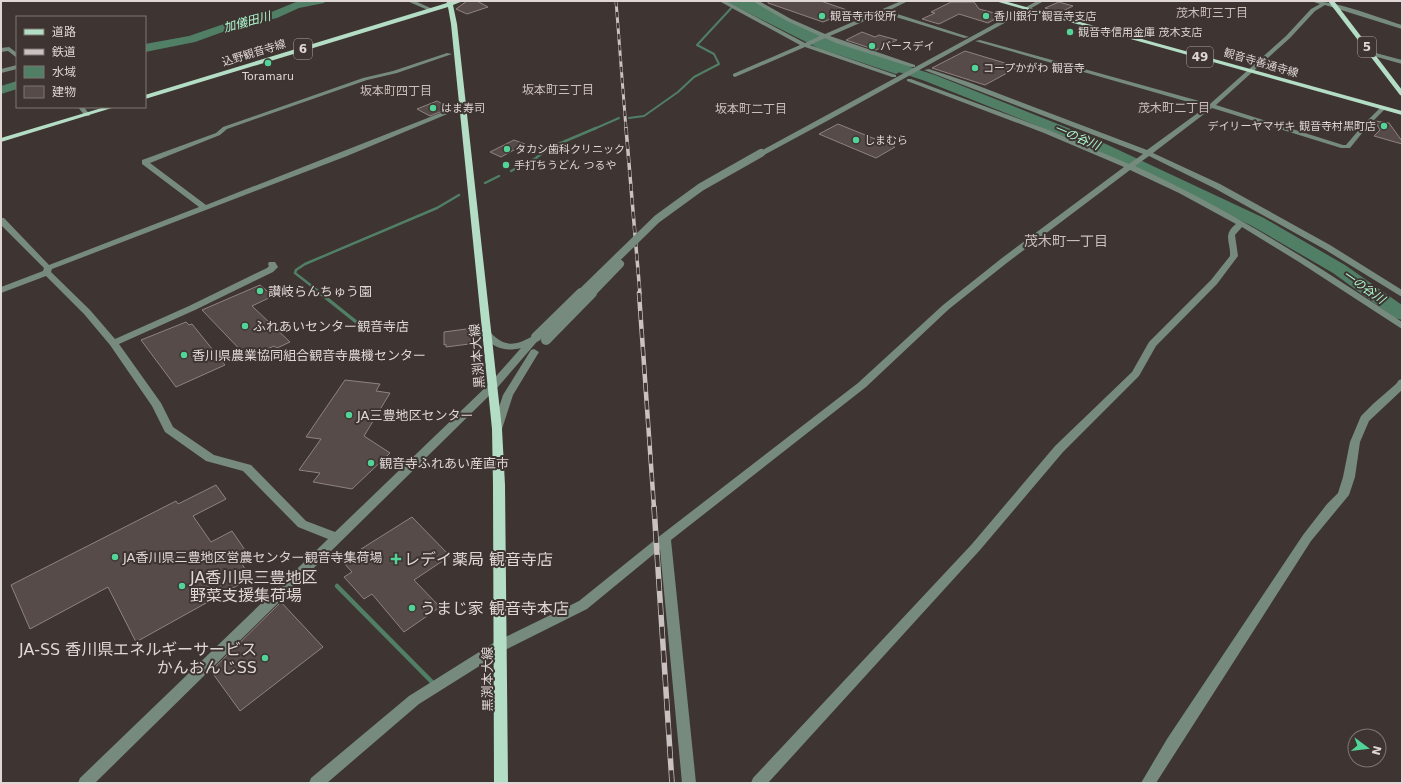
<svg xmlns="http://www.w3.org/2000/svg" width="1403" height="784" font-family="'DejaVu Sans','Noto Sans JP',sans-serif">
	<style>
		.water { fill: #507f66 }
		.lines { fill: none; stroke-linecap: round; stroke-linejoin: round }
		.stream-far3 { stroke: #507f66; stroke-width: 2 }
		.stream-far2 { stroke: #507f66; stroke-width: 2.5 }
		.stream-far1 { stroke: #507f66; stroke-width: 3.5 }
		.stream { stroke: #507f66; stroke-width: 4.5 }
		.river { fill: #507f66; fill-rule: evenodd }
		.building { fill: #564b49; stroke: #8f8380 }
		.minor { fill: #768a7e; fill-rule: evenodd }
		.major { fill: #b3ddc5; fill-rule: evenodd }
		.rail-far3-casing { stroke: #c9c2c0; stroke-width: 3 }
		.rail-far2-casing { stroke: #c9c2c0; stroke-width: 3.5 }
		.rail-far1-casing { stroke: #c9c2c0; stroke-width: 4.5 }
		.rail-casing { stroke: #c9c2c0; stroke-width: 5.5 }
		.rail-far3 { stroke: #3e3432; stroke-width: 2; stroke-dasharray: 5.5; stroke-linecap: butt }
		.rail-far2 { stroke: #3e3432; stroke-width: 2.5; stroke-dasharray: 7; stroke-linecap: butt }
		.rail-far1 { stroke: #3e3432; stroke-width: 3; stroke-dasharray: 9; stroke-linecap: butt }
		.rail { stroke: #3e3432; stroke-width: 4; stroke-dasharray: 12; stroke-linecap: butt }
		.minor-bridge-far1 { stroke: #768a7e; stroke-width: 8 }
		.minor-bridge { stroke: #768a7e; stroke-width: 10 }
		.poi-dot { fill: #52d397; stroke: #3e3432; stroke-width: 1.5 }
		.labels { text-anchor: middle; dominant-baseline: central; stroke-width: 4; stroke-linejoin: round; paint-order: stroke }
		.far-poi-label { font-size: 11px; fill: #ded7d5; stroke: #3e3432; text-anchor: start }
		.far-street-label { font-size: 11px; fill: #ded7d5; stroke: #3e3432 }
		.far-neighbourhood-label { font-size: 12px; fill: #cbbebb; stroke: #3e3432 }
		.far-water-label { font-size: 12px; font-style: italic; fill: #acf8ce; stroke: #3e3432 }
		.shield { fill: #3e3432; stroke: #aea6a4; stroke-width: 1 }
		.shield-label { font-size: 12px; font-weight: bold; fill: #ded7d5 }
		.poi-label { font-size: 13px; fill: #ded7d5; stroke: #3e3432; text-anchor: start }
		.street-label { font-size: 13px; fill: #ded7d5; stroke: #3e3432 }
		.neighbourhood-label { font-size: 14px; fill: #cbbebb; stroke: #3e3432 }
		.near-poi-label { font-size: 16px; fill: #ded7d5; stroke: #3e3432; text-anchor: start }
	</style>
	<rect width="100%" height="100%" fill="#3e3432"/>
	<polygon class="water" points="725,1 752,1 817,34 911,66 896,74 818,48"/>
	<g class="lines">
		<g class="stream-far3">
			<polyline points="629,118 644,116 678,92 694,77 719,64 714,54 697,45 735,4"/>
			<polyline points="594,129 619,118"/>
		</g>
		<g class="stream-far2">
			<polyline points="511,171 536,158 549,148 596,128"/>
			<polyline points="485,183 499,176"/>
			<polyline points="322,294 295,273 296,270 305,264 437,208 459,195"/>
		</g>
		<polyline class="stream-far1" points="320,293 365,329"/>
		<polyline class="stream" points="337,586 432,682"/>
		<g class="river">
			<polygon points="326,1 324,3 299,8 277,18 231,29 195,42 145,52 145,44 189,36 224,24 269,13 296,2"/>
			<polygon points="879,57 935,75 1093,138 1264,218 1345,265 1402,305 1402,320 1395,318 1333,273 1252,226 1083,144 925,81 875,64 873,61 875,58"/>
			<polygon points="17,81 17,89 1,94 1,86"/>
		</g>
	</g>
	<g class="building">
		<polygon points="467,1 477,1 488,7 467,14 456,9"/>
		<polygon points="768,1 821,1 850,11 823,22 768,3"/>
		<polygon points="951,2 974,2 979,9 1002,15 988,23 959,14 939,24 922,19 935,13 931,12"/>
		<polygon points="1059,2 1073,6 1059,13 1045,8"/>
		<polygon points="862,32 875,37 879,35 897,40 876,50 846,40"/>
		<polygon points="965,51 1018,67 985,85 932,68"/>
		<polygon points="437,101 450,108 430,116 417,109"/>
		<polygon points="1375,121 1389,123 1402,141 1402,144 1374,136 1380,130"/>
		<polygon points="838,124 895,147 876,158 819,134"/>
		<polygon points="514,140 525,144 501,157 490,152"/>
		<polygon points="260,285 273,296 252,306 290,342 277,348 274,346 248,358 202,310"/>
		<polygon points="186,322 189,325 192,324 225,365 176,387 141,340"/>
		<polygon points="474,328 475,341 469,342 469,344 446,347 446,344 444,345 444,332"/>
		<polygon points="345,380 380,384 376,391 390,393 364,436 390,453 352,489 313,482 320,473 299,470 321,439 306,437"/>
		<polygon points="216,485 226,499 193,516 211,542 232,531 247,553 238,558 251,578 136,642 108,587 30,629 11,585 176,501 178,504"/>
		<polygon points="412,517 450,556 414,580 440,607 404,632 372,594 364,599 344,577 352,572 342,561"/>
		<polygon points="281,602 323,647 240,711 211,671"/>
	</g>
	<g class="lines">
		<g class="minor">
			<polygon points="407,1 415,1 435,10 430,11"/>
			<polygon points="719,1 726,1 805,43 820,36 787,21 752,1 759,1 791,19 825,34 901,1 908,1 888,11 969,37 964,38 883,13 830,36 915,65 915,67 911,67 836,43 825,38 810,45 896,75 896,77 892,77 805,47 735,77 733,76 733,74 800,45"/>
			<polygon points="1037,1 1044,1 827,121 764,155 761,155 757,153"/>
			<path d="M1311 1C1337 1 1377 17 1402 25V29L1325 5 1315 11 1290 38 1216 105 1343 145H1346L1363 125 1381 107H1385V109L1367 127 1350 148H1341L1212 108 1153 153 1220 184 1330 245 1402 290V297L1324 249 1214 188 1149 156 1135 166C1229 209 1316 264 1402 322V329L1299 262 1242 227 1235 235 1238 256 1217 284 1156 346 1139 376 1063 452 980 550 768 783H751L753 778 972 544 1055 446 1132 372 1149 342 1211 280 1230 256C1231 242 1222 235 1236 224L1179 193 1130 170 1008 262 949 309 866 387 671 540 696 783H682L660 549 587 609 505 650 419 704 327 783H309L311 778 409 696 495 642 579 601 661 535 858 383 943 305 1002 258 1124 167 1044 133 907 81V79H911L1049 130 1129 164 1143 154 924 70 929 69 971 83 1147 150 1206 107 975 41 980 40 1210 104 1286 36 1311 9 1320 4Z"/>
			<polygon points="9,47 17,53 17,58 8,51 1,52 1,48"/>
			<polygon points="1372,52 1402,60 1402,64 1370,55 1369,54"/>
			<path d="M447 53 452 54 397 73 367 80 227 129 220 135 150 163 206 205 453 108H457V110L347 156 52 269 51 272 90 310 115 339 189 306 267 268 269 266 268 264 269 262H275L278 267 273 272 195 310 119 344 161 403 173 427 214 455 251 465 306 521 335 532 489 384 521 348C505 352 493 348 483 335L485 333H491C504 347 515 346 531 337 533 336 534 335 536 334L541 337 497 388 95 783H78L80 778 328 539 298 527 243 471 206 461 165 432 152 406 110 345 84 314 46 276 1 293V287L43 271 44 268 1 225V218H4L49 265 199 207 142 164V160L216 133 223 127 363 78 393 71Z"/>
			<polygon points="17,65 17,69 1,73 1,69"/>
			<polygon points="78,107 84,107 90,115 89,116 85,116"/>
			<polygon points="534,349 539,352 513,395 502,429 501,432 493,432 492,429 503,395 531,350"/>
			<polygon points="1402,379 1402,390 1369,421 1360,442 1355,477 1349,495 1311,541 1156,783 1141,783 1167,739 1303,535 1327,504 1338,493 1343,477 1350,442 1361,416 1373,404 1396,384 1399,380"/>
		</g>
		<g class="major">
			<polygon points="446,1 463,1 453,5 457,24 502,429 505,485 508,783 494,783 493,485 492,429 451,24 448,7 145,99 145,95 447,3"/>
			<polygon points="995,1 1004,1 1402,111 1402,115"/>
			<polygon points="1328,1 1334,1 1402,90 1402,96 1400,95"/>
			<polygon points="105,107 115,107 1,142 1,138"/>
		</g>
		<g class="rail-far3-casing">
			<polyline id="rail-far3" points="616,1 626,129"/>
		</g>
		<g class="rail-far2-casing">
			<polyline id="rail-far2" points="626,128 640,294"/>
		</g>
		<g class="rail-far1-casing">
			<polyline id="rail-far1" points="639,293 654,508"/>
		</g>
		<g class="rail-casing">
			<polyline id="rail" points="654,507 672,783"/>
		</g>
		<use href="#rail-far3" class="rail-far3"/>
		<use href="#rail-far2" class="rail-far2"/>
		<use href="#rail-far1" class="rail-far1"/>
		<use href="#rail" class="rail"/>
		<g class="minor-bridge-far1">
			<polyline points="580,294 657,219 701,187 761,153"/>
			<polyline points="591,294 620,264"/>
		</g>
		<g class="minor-bridge">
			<polyline points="536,337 581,293"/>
			<polyline points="546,340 592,293"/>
		</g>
	</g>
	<g class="poi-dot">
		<circle cx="822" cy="16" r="4"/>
		<circle cx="986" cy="16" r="4"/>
		<circle cx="1070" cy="32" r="4"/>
		<circle cx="872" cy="46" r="4"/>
		<circle cx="268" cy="63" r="4"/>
		<circle cx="975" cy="68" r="4"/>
		<circle cx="433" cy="108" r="4"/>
		<circle cx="1384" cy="126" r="4"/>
		<circle cx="856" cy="140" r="4"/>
		<circle cx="507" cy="149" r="4"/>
		<circle cx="506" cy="165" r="4"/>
		<circle cx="260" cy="291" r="4"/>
		<circle cx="245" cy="326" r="4"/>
		<circle cx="184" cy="355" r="4"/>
		<circle cx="349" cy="415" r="4"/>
		<circle cx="371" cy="463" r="4"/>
		<circle cx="115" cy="557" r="4"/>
		<path d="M394 553h4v4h4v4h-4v4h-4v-4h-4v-4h4z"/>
		<circle cx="182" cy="586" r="4"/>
		<circle cx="412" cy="608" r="4"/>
		<circle cx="265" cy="658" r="4"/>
	</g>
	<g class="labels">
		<g class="far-poi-label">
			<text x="830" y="16">観音寺市役所</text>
			<text x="994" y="16">香川銀行 観音寺支店</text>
			<text x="1078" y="32">観音寺信用金庫 茂木支店</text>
			<text x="880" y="46">バースデイ</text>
			<text x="983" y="68">コープかがわ 観音寺</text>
			<text x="268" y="76" text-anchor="middle">Toramaru</text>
			<text x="441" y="108">はま寿司</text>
			<text x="1376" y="126" text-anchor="end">デイリーヤマザキ 観音寺村黒町店</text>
			<text x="864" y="140">しまむら</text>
			<text x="515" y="149">タカシ歯科クリニック</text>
			<text x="514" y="165">手打ちうどん つるや</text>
		</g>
		<g class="far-street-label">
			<text transform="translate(254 53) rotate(-17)">込野観音寺線</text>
			<text transform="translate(1261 63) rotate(16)">観音寺善通寺線</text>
		</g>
		<g class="far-neighbourhood-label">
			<text x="1212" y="13">茂木町三丁目</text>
			<text x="558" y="90">坂本町三丁目</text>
			<text x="396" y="91">坂本町四丁目</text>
			<text x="1174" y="108">茂木町二丁目</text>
			<text x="751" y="109">坂本町二丁目</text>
		</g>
		<g class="far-water-label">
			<text transform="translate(247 22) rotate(-15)">加儀田川</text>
			<text transform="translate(1077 137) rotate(23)">一の谷川</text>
			<text transform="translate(1364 287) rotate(35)">一の谷川</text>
		</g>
		<g class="shield">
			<rect x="1358" y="37" width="18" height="20" rx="3"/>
			<rect x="294" y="39" width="18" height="20" rx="3"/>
			<rect x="1187" y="47" width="26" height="20" rx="3"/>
		</g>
		<g class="shield-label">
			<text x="1367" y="47">5</text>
			<text x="303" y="49">6</text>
			<text x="1200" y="57">49</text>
		</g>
		<g class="poi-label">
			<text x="268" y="291">讃岐らんちゅう園</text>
			<text x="253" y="326">ふれあいセンター観音寺店</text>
			<text x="192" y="355">香川県農業協同組合観音寺農機センター</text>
			<text x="357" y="415">JA三豊地区センター</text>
			<text x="379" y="463">観音寺ふれあい産直市</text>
			<text x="123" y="557">JA香川県三豊地区営農センター観音寺集荷場</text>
		</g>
		<g class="street-label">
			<text transform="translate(477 356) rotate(-95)">黒渕本大線</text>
			<text transform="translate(487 679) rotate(-90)">黒渕本大線</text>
		</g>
		<g class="neighbourhood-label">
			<text x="1066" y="241">茂木町一丁目</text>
		</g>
		<g class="near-poi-label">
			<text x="404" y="559">レデイ薬局 観音寺店</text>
			<text x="190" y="577">JA香川県三豊地区<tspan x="190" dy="18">野菜支援集荷場</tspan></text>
			<text x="420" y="608">うまじ家 観音寺本店</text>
			<text x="257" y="649" text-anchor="end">JA-SS 香川県エネルギーサービス<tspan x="257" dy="18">かんおんじSS</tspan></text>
		</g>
	</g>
	<rect width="1403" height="784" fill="none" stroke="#ded7d5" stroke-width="4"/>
	<rect x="16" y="16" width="130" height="92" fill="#3e3432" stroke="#7e7573"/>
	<rect x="24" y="29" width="20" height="6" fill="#b3ddc5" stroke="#7e7573"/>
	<text x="52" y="36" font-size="12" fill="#ded7d5">道路</text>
	<rect x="24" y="49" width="20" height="6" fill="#c9c2c0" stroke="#7e7573"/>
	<text x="52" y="56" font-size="12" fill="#ded7d5">鉄道</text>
	<rect x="24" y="66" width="20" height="12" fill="#507f66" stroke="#7e7573"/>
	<text x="52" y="76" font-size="12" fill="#ded7d5">水域</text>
	<rect x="24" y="86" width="20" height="12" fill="#564b49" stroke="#7e7573"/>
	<text x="52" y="96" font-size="12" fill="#ded7d5">建物</text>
	<g transform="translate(1367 748) rotate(105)"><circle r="19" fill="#3e3432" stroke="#7e7573"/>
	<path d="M0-3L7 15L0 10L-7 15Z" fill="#52d397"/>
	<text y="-6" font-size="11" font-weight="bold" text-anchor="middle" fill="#ded7d5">N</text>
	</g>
</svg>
